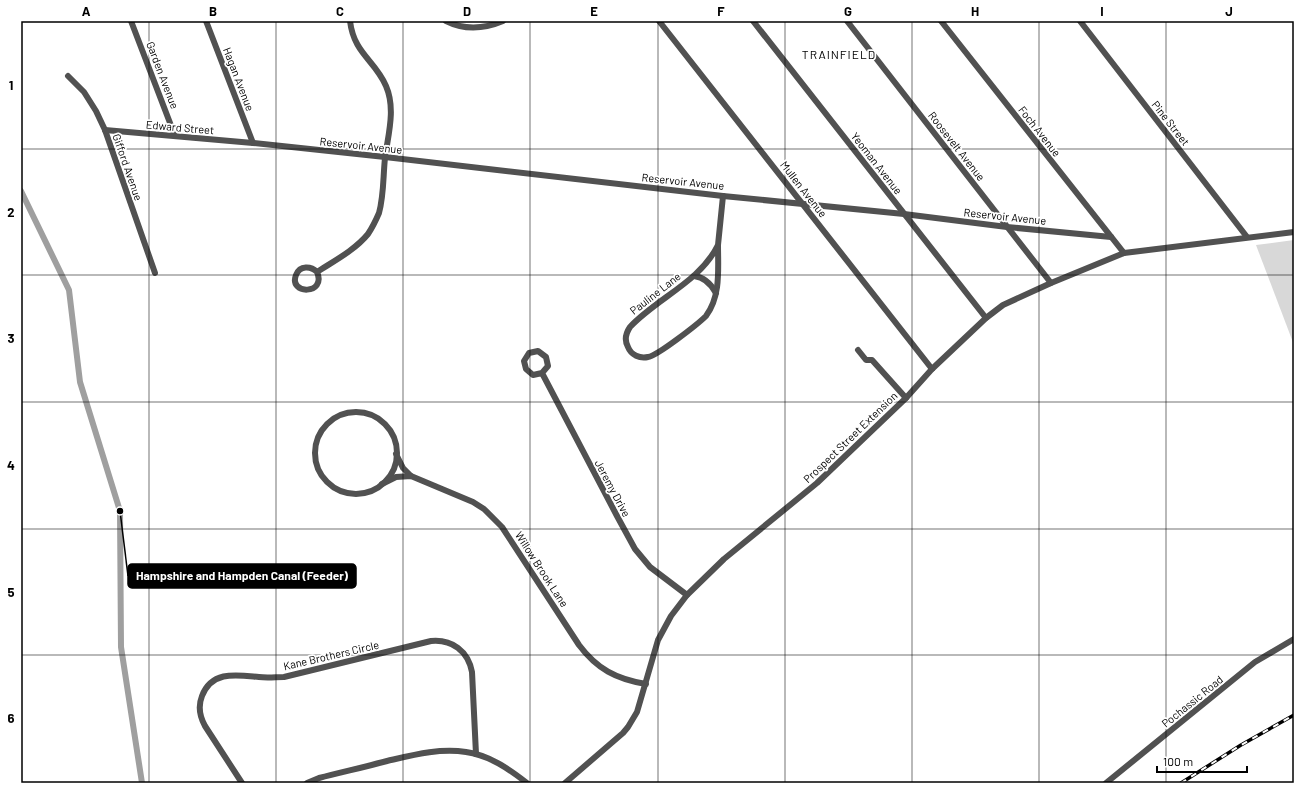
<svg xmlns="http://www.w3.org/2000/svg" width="1315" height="804" font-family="Barlow,sans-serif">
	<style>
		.green { fill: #d8d8d8 }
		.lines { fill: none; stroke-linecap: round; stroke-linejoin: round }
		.canal { stroke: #9f9f9f; stroke-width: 6 }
		.minor { stroke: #515151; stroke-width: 6 }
		.rail-casing { stroke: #000; stroke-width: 3.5 }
		.rail { stroke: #fff; stroke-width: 2; stroke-dasharray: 6; stroke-linecap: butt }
		.grid { fill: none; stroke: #000; stroke-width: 1; stroke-opacity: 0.55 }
		.labels { text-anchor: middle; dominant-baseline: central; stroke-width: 3.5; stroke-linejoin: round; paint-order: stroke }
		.street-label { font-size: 11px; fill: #000; stroke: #fff }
		.neighbourhood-label { font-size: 12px; letter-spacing: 1px; fill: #000; stroke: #fff }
		.leader { fill: none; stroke: #000; stroke-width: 1.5 }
		.callout-dot { fill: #000; stroke: #fff; stroke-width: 1.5 }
		.callout { fill: #000; stroke: #000; stroke-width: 1.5 }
		.callout-label { font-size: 12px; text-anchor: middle; font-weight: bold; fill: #fff }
		.neatline { fill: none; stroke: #000; stroke-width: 1.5 }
		.grid-label { font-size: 13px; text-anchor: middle; font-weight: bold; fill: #000 }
	</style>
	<rect width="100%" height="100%" fill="#fff"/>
	<polygon class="green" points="1294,240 1294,345 1256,245"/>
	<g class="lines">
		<polyline class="canal" points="21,191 69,290 80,382 120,511 121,647 142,783"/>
		<g class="minor">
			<polyline points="131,21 175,136"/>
			<polyline points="206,21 253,143"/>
			<path d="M446 21C464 30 484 29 503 21"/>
			<polyline points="659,21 932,369"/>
			<polyline points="753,21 986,318"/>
			<polyline points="847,21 1051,283"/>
			<polyline points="941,21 1124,253"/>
			<polyline points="1080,21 1247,237"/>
			<polyline points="68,76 84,92 96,111 105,130 155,273"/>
			<polyline points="105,130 253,143 385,157 723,196 904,214 1007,227 1111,237"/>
			<path d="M718 245C718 269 721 296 706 316 698 324 657 356 648 357 640 359 631 355 628 347 624 340 626 333 630 327 657 298 700 282 718 245L723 196"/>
			<path d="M317 272C327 295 288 295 296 275 300 265 311 266 317 272 334 261 355 250 368 234 372 228 376 220 379 213 384 195 383 176 385 158 388 135 396 109 386 86 375 60 354 54 350 21"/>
			<path d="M694 276C704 277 711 284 716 293"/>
			<polyline points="858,350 866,360 872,360 906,398"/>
			<polyline points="542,373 548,366 546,357 538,351 529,353 524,361 526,369 533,375 542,373 617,516 635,549 650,567 687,595"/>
			<circle cx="356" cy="453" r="41"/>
			<polyline points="396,454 403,468 411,476"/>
			<path d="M382 484 396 477 411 476 473 502 484 509 502 527 579 645C597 669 616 679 646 684"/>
			<path d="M242 783 205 726C200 717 198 706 202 696 212 670 237 675 259 677 267 678 276 677 284 677L431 641C452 639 468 651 472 672L476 754"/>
			<path d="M307 783 319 778C342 772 365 767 387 761 413 755 439 748 466 752 489 755 509 769 527 783"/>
			<polyline points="565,783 623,733 628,727 637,712 658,640 671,616 687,595 724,559 817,483 906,398 932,369 986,318 1003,305 1051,283 1124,253 1294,232"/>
			<polyline points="1106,783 1255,662 1294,639"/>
		</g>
		<g class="rail-casing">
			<polyline id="rail" points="1181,783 1241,745 1294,715"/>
		</g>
		<use href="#rail" class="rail"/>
	</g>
	<path class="grid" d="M149 21V783M276 21V783M403 21V783M530 21V783M658 21V783M785 21V783M912 21V783M1039 21V783M1166 21V783M21 149H1294M21 275H1294M21 402H1294M21 529H1294M21 655H1294"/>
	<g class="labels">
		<g class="street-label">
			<text transform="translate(163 75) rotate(69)">Garden Avenue</text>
			<text transform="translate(239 79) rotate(69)">Hagan Avenue</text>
			<text transform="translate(1171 123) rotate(52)">Pine Street</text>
			<text transform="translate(180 127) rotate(5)">Edward Street</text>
			<text transform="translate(1040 131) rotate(52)">Foch Avenue</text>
			<text transform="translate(361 145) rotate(6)">Reservoir Avenue</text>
			<text transform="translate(957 146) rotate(52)">Roosevelt Avenue</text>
			<text transform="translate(877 163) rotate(52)">Yeoman Avenue</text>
			<text transform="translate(128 167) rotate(71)">Gifford Avenue</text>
			<text transform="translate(683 181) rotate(6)">Reservoir Avenue</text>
			<text transform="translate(804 189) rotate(52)">Mullen Avenue</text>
			<text transform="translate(1005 216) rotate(6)">Reservoir Avenue</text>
			<text transform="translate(655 293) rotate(-38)">Pauline Lane</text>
			<text transform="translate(850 437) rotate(-44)">Prospect Street Extension</text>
			<text transform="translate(613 488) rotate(62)">Jeremy Drive</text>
			<text transform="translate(542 569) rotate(57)">Willow Brook Lane</text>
			<text transform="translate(331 655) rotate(-13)">Kane Brothers Circle</text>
			<text transform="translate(1192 701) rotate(-39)">Pochassic Road</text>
		</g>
		<g class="neighbourhood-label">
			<text x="839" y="54">TRAINFIELD</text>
		</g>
	</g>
	<path class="leader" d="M120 511L128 576"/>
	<circle class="callout-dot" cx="120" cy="511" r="4"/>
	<rect class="callout" x="128" y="564" width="228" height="24" rx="4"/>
	<g class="callout-label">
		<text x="242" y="580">Hampshire and Hampden Canal (Feeder)</text>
	</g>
	<rect width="1315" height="804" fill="none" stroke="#ffffff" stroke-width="44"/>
	<path d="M1157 766v6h90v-6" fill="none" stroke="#000000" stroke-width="2"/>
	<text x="1163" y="766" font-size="12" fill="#000000" stroke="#ffffff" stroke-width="3" paint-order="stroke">100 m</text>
	<rect x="22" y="22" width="1271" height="760" class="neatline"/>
	<g class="grid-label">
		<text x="86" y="16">A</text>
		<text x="213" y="16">B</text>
		<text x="340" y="16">C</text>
		<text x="467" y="16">D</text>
		<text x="594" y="16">E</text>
		<text x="721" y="16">F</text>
		<text x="848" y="16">G</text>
		<text x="975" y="16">H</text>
		<text x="1102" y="16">I</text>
		<text x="1229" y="16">J</text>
		<text x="11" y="90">1</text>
		<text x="11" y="217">2</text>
		<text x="11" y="343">3</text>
		<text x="11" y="470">4</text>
		<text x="11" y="597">5</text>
		<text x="11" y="723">6</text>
	</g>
</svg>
